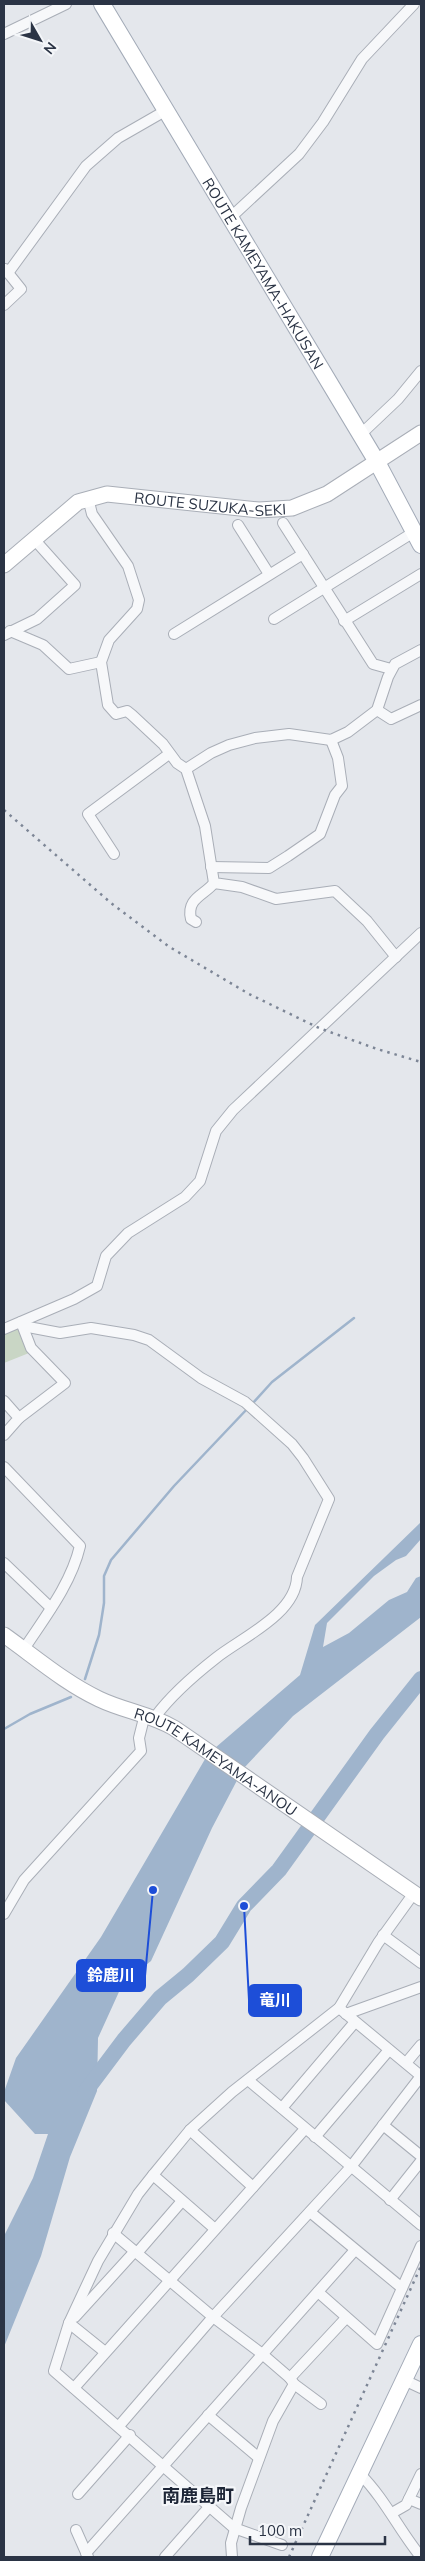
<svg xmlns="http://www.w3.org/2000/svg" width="425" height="2561" font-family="Mulish,'Noto Sans JP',sans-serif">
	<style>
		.green { fill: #c9d6c5 }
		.water { fill: #9fb4cc }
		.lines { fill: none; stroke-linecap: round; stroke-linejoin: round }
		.stream { stroke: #9fb4cc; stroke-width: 2.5 }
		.river { stroke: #9fb4cc; stroke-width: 16 }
		.minor-casing { stroke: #a9aeb7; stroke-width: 12 }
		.secondary-casing { stroke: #a9aeb7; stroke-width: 17 }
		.primary-casing { stroke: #a3abb8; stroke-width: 18 }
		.minor { stroke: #f7f8fa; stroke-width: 10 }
		.secondary { stroke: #fff; stroke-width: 15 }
		.primary { stroke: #fff; stroke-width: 16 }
		.rail { stroke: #7d8696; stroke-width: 2.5; stroke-dasharray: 2.5 5; stroke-linecap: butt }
		.labels { text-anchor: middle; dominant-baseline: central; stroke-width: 4.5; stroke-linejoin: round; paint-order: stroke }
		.street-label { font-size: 15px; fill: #2b3445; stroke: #f4f6f9 }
		.quarter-label { font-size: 18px; font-weight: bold; fill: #1d2536; stroke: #f4f6f9 }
		.leader { fill: none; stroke: #1d4ed8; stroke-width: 2 }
		.callout-dot { fill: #1d4ed8; stroke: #f4f6f9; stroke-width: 2 }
		.callout { fill: #1d4ed8; stroke: #1d4ed8; stroke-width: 2 }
		.callout-label { font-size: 16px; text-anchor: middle; font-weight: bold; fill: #fff }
	</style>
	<rect width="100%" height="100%" fill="#e4e7ec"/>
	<polygon class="green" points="16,1329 20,1330 29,1353 4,1363 4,1333"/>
	<polygon class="water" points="421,1522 421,1539 406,1556 396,1560 374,1576 327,1623 323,1647 349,1633 389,1600 407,1592 416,1578 421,1576 421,1617 293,1716 243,1769 212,1828 151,1961 123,1983 98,2038 97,2091 70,2157 41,2256 4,2347 4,2236 33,2178 48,2134 35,2134 4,2100 4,2092 16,2058 101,1937 208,1754 300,1675 315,1625"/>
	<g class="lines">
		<g class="stream">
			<polyline points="252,1404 272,1382 354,1318"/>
			<polyline points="85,1679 99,1635 104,1603 104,1576 111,1560 174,1486 248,1408"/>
			<polyline points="4,1729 30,1714 71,1697"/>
		</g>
		<polyline class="river" points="85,2092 124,2040 160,1998 188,1975 222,1942 244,1906 279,1870 377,1734 421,1679"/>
		<g class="minor-casing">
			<g id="minor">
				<polyline points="4,34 66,4"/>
				<polyline points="230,218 299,154 323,122 362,59 414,4"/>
				<polyline points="8,273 86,166 118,138 165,111"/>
				<polyline points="4,305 21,289 5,269"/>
				<polyline points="360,435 398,399 421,371"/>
				<polyline points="88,498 92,514 128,566 139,600 137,609 109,640 101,662 108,705 116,714 127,711 132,715 163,744 177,763 186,769 205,826 214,883 242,887 276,899 335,891 367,921 396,957"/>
				<polyline points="283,523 373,664 391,669"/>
				<polyline points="238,525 269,574"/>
				<polyline points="274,619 414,532"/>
				<polyline points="344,621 421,574"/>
				<polyline points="10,631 43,645 69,669 101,662"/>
				<polyline points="174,634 303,554"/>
				<polyline points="4,635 37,619 75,585 33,538"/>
				<polyline points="377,710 391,719 421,705"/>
				<polyline points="186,769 211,753 229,745 255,738 289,734 331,740 348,732 377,710 388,677 395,664 421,650"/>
				<polyline points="114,854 88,814 169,754"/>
				<polyline points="211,867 269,868 288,856 320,834 335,795 342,786 338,758 331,740"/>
				<path d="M196 922 191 919C186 898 205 895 214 883"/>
				<path d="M23 1326 60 1333 91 1328 134 1335 149 1340 201 1378 245 1402 292 1444 303 1458 329 1499 297 1577C296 1614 241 1638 216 1658 193 1676 172 1694 155 1717"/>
				<polyline points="4,1329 74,1299 97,1286 106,1256 128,1233 185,1197 200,1181 216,1131 233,1110 421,933"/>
				<polyline points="4,1401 19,1418 4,1435"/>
				<polyline points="19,1418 65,1383 31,1348 21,1322"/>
				<path d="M4 1467 80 1546C71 1584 45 1617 24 1649"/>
				<polyline points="4,1563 51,1608"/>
				<polyline points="4,1914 24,1880 141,1751 139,1738 145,1714"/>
				<polyline points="383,1935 421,1963"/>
				<polyline points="339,2008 421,2076"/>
				<polyline points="346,2014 421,1987"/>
				<polyline points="406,2063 421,2045"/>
				<polyline points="248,2080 421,2225"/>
				<polyline points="282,2108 355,2022"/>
				<polyline points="383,2125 421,2156"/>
				<polyline points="190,2130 253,2187"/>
				<polyline points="315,2137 389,2050"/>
				<polyline points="153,2175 215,2229"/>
				<polyline points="390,2200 421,2161"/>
				<polyline points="310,2212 402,2288"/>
				<polyline points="113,2233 213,2317 261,2353 290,2378 294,2384 321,2404"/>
				<polyline points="137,2253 182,2201"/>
				<polyline points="318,2292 377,2344 421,2246"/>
				<polyline points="75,2317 135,2251"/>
				<polyline points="69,2323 105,2352"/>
				<polyline points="290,2378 346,2318"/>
				<polyline points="404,2380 421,2388"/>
				<polyline points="74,2388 304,2130"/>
				<polyline points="208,2415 259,2458"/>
				<polyline points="119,2426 213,2317 350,2168 421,2076"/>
				<path d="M360 2474C385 2499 399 2530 421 2557"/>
				<polyline points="78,2494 130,2435"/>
				<polyline points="409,2499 421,2504"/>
				<polyline points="392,2513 406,2505 421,2474"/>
				<polyline points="76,2530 88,2557"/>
				<polyline points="282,2545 234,2528 54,2371 69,2323 98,2261 138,2194 153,2175 190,2130 232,2092 339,2008 378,1943 414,1893"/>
				<polyline points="86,2553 355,2250"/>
				<polyline points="165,2557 210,2506"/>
				<polyline points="232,2557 231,2543 241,2508 273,2421 294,2384"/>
			</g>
		</g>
		<g class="secondary-casing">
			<g id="secondary">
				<path id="s1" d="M4 565 78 502 107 494 259 510 292 508 327 494 421 433"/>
				<path id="s2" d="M4 1635C35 1657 65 1683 99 1699 124 1711 150 1714 174 1728L421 1898"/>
			</g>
		</g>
		<g class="primary-casing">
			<g id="primary">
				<path id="s3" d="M102 4 377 462 421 545"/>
				<polyline points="320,2557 421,2344"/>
			</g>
		</g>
		<use href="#minor" class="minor"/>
		<use href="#secondary" class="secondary"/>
		<use href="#primary" class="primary"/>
		<g class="rail">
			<polyline points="4,810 111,903 168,946 249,994 319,1028 377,1049 421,1062"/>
			<polyline points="289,2557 421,2266"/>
		</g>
	</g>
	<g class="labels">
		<g class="street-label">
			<text stroke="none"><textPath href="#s3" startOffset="314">ROUTE KAMEYAMA-HAKUSAN</textPath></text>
			<text stroke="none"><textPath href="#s1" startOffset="231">ROUTE SUZUKA-SEKI</textPath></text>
			<text stroke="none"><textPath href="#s2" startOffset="248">ROUTE KAMEYAMA-ANOU</textPath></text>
		</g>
		<g class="quarter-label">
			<text x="198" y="2495">南鹿島町</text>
		</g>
	</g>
	<path class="leader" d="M153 1890L145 1976M244 1906L249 2000"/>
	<g class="callout-dot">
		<circle cx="153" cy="1890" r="5"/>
		<circle cx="244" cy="1906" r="5"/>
	</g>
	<g class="callout">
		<rect x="77" y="1960" width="68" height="31" rx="5"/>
		<rect x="249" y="1985" width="52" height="31" rx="5"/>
	</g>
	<g class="callout-label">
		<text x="111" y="1981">鈴鹿川</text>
		<text x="275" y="2006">竜川</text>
	</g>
	<rect width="425" height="2561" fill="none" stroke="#2b3445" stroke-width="10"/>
	<g transform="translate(40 40) rotate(129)" stroke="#f4f6f9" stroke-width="4" paint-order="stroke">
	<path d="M0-4L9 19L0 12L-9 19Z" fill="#2b3445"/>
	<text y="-8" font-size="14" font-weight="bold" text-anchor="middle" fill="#2b3445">N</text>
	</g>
	<path d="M250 2536v8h135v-8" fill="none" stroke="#2b3445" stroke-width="2.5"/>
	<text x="258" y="2536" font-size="15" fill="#2b3445" stroke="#f4f6f9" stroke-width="4" paint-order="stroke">100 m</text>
</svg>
